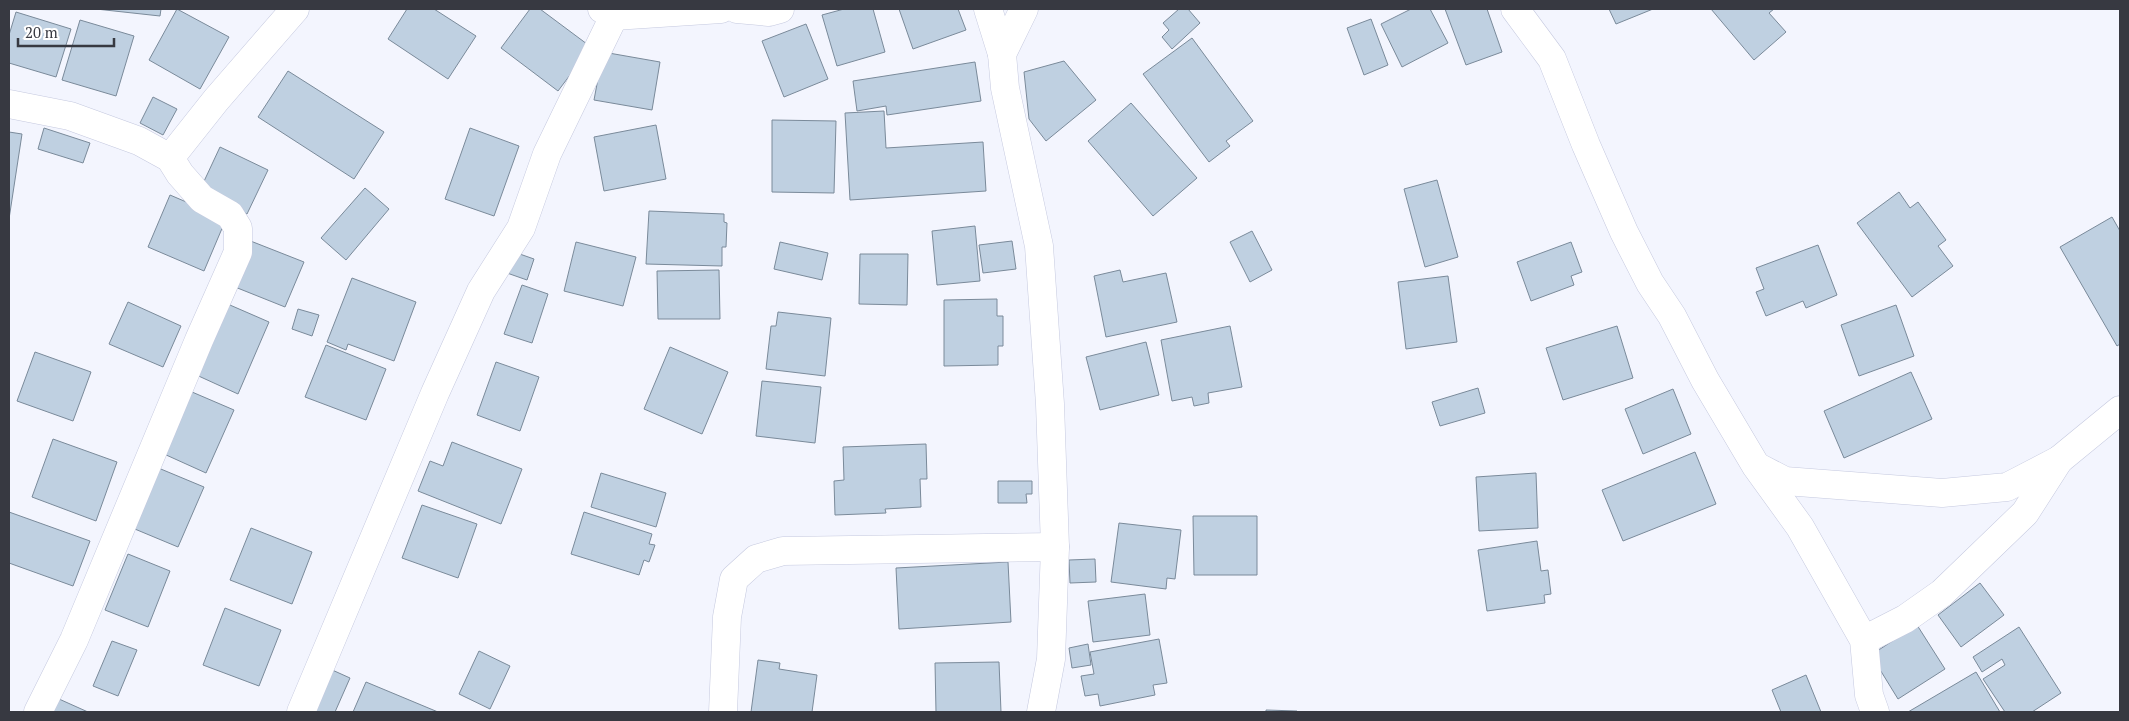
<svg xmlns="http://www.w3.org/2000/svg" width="2129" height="721" font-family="'PT Serif',serif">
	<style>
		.building { fill: #bfd0e1; stroke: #7a8a9a }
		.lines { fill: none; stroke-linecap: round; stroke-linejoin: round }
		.minor-casing { stroke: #c5c9df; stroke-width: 29 }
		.minor { stroke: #fff; stroke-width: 28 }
	</style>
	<rect width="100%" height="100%" fill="#f3f5fe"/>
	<g class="building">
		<polygon points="96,9 161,9 160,16"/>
		<polygon points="177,9 229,37 200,89 149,60"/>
		<polygon points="407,9 434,9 476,36 448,79 388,39"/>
		<polygon points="530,9 540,9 591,47 558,91 501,48"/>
		<polygon points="844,9 873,9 885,52 837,66 822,15"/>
		<polygon points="899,9 958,9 966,30 913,49"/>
		<polygon points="1179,9 1188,9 1200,23 1172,49 1162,37 1169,30 1163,23"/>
		<polygon points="1411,9 1430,9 1448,43 1402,67 1381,24"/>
		<polygon points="1445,9 1487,9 1502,52 1466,65"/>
		<polygon points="1609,9 1653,9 1616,24"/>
		<polygon points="1711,9 1774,9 1769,13 1786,32 1754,60"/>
		<polygon points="16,12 71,29 56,77 9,63 9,35"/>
		<polygon points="1371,19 1388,65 1364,75 1347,28"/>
		<polygon points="80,20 134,36 116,96 62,80"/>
		<polygon points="806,24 828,79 784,97 762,41"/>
		<polygon points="1192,38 1253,121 1226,141 1230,146 1209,162 1143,74"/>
		<polygon points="603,52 660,62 652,110 594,100"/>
		<polygon points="1064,61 1096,100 1046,141 1029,119 1024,72"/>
		<polygon points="975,62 981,101 887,115 886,106 857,111 853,81"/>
		<polygon points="288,71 384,132 354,179 258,117"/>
		<polygon points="153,97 177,109 163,135 140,123"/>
		<polygon points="1131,103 1197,178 1153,216 1088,141"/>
		<polygon points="884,111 886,148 983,142 986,191 850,200 845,113"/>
		<polygon points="772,120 836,121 834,193 772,192"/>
		<polygon points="656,125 666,179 604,191 594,137"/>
		<polygon points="44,128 90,143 83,163 38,149"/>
		<polygon points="470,128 519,146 494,216 445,199"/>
		<polygon points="9,132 22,134 9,219"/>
		<polygon points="220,147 268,170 247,214 199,192"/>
		<polygon points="1437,180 1458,257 1425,267 1404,189"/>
		<polygon points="365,188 389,209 346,260 321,238"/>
		<polygon points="1899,192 1910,208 1918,202 1946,240 1938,246 1953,266 1912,297 1857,223"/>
		<polygon points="170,195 226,219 204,271 148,247"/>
		<polygon points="649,211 724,214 724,222 727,223 726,247 722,247 722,266 646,264"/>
		<polygon points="2112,217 2120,231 2120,344 2117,346 2060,247"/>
		<polygon points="975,226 980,281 937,285 932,231"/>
		<polygon points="1252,231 1272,270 1250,282 1230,242"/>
		<polygon points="248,240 304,262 285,307 230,285"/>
		<polygon points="1012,241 1016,269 983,273 979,245"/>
		<polygon points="576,242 636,257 623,306 564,291"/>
		<polygon points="780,242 828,253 822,280 774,269"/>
		<polygon points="1571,242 1582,272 1571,276 1574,285 1531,301 1517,262"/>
		<polygon points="1818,245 1837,295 1806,308 1803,301 1766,316 1756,292 1764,289 1756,268"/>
		<polygon points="514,252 534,259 527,280 507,273"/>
		<polygon points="860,254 908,254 907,305 859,304"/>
		<polygon points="719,270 720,319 658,319 657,271"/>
		<polygon points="1120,270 1123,282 1166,273 1177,322 1106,337 1094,276"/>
		<polygon points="1448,276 1457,342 1406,349 1398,282"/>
		<polygon points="352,278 416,302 394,361 348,344 346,350 327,342"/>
		<polygon points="522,285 548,294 532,343 504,334"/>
		<polygon points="997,299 997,316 1003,316 1003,346 998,346 998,365 944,366 944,300"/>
		<polygon points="128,302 181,326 163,367 109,344"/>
		<polygon points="223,302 269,322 238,394 192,373"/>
		<polygon points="1896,305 1914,356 1859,376 1841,325"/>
		<polygon points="298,309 319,315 312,336 292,329"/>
		<polygon points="778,312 831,318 825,376 766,369 771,326 776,326"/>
		<polygon points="1230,326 1242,387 1208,393 1209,403 1194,406 1192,397 1172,401 1161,340"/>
		<polygon points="1617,326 1633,378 1563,400 1546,348"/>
		<polygon points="1146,342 1159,395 1100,410 1086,357"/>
		<polygon points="326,345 386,369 366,420 305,397"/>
		<polygon points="670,347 728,372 702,434 644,409"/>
		<polygon points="35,352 91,372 73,421 17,401"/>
		<polygon points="496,362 539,377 520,431 477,415"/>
		<polygon points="1911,372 1932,419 1844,458 1824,411"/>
		<polygon points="762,381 821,387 815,443 756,436"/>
		<polygon points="1478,388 1485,413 1440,426 1432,402"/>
		<polygon points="185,389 234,410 206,473 164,454"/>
		<polygon points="1673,389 1691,434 1643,454 1625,409"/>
		<polygon points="53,439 117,462 96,521 32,497"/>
		<polygon points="452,442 522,469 501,524 418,491 430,461 443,466"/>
		<polygon points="926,444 927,479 920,479 921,507 885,509 886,513 835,515 834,481 844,480 843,447"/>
		<polygon points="1695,452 1716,504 1623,541 1602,490"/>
		<polygon points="156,467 204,487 178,547 130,527"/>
		<polygon points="601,473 666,493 656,527 591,507"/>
		<polygon points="1536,473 1538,528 1479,531 1476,477"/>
		<polygon points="998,481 1032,481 1032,494 1026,494 1027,503 998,503"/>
		<polygon points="422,505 477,524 458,578 402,558"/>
		<polygon points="9,512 90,541 73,586 9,563"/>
		<polygon points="584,512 652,534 649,544 655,545 649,562 644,560 639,575 571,554"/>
		<polygon points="1193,516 1257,516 1257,575 1194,575"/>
		<polygon points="1119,523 1181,530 1175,579 1167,578 1166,589 1111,582"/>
		<polygon points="251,528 312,552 292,604 230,580"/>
		<polygon points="1537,541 1541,571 1548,570 1551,594 1544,595 1545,603 1487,611 1478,550"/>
		<polygon points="128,554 170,571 148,627 105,610"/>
		<polygon points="1095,559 1096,582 1070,583 1069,560"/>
		<polygon points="1008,562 1011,622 899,629 896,568"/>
		<polygon points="1980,583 2004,615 1961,647 1938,615"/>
		<polygon points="1145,594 1150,635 1093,642 1088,601"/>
		<polygon points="225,608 281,630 259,686 203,665"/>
		<polygon points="1917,625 1945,669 1898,699 1871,655"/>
		<polygon points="2019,627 2061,693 2032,712 2005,712 1983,679 2005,665 2002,659 1982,672 1973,657"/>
		<polygon points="1159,639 1167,683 1153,685 1155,695 1100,706 1098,694 1085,696 1081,676 1094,674 1090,652"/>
		<polygon points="112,641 137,650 118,696 93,686"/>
		<polygon points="1088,644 1091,665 1072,668 1069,648"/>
		<polygon points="479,651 510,666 490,709 459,694"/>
		<polygon points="758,660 780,663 779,669 817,675 812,712 751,712"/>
		<polygon points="999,662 1001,712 936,712 935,663"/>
		<polygon points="330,669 350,678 335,712 311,712"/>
		<polygon points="1976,672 2000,712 1908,712"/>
		<polygon points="1806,675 1821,712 1781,712 1772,690"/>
		<polygon points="366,682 438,712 353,712"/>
		<polygon points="59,699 88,712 53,712"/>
		<polygon points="1266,710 1297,711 1297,712 1266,712"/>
	</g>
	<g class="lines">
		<g class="minor-casing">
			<g id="minor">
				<polyline points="602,9 614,16 721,9"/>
				<polyline points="737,9 769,12 780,9"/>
				<polyline points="988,9 1002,54"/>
				<polyline points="1024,9 1002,54 1005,88 1039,246 1050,404 1055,547 1051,659 1041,712"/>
				<polyline points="1515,9 1552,59 1586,145 1624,232 1650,283 1672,316 1705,380 1756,466 1800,527 1864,640 1869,695 1875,712"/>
				<polyline points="9,104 70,116 139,141 170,158 180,174 202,199 230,215 238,228 238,252 199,340 74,640 38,712"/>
				<polyline points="170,158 216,100 295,9"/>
				<polyline points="1758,467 1785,481 1942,493 2007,487 2059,460"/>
				<polyline points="1864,640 1905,619 1942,593 2025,513 2059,460 2120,410"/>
				<polyline points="301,712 435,393 481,291 521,228 547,154 614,16"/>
				<polyline points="723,712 727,617 734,579 756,559 783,551 1055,547"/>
			</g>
		</g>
		<use href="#minor" class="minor"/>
	</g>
	<rect width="2129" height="721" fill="none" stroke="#373941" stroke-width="20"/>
	<path d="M18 38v8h96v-8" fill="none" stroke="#373941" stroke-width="2.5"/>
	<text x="25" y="38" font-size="15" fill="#373941" stroke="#ffffff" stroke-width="4" paint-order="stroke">20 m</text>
</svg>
